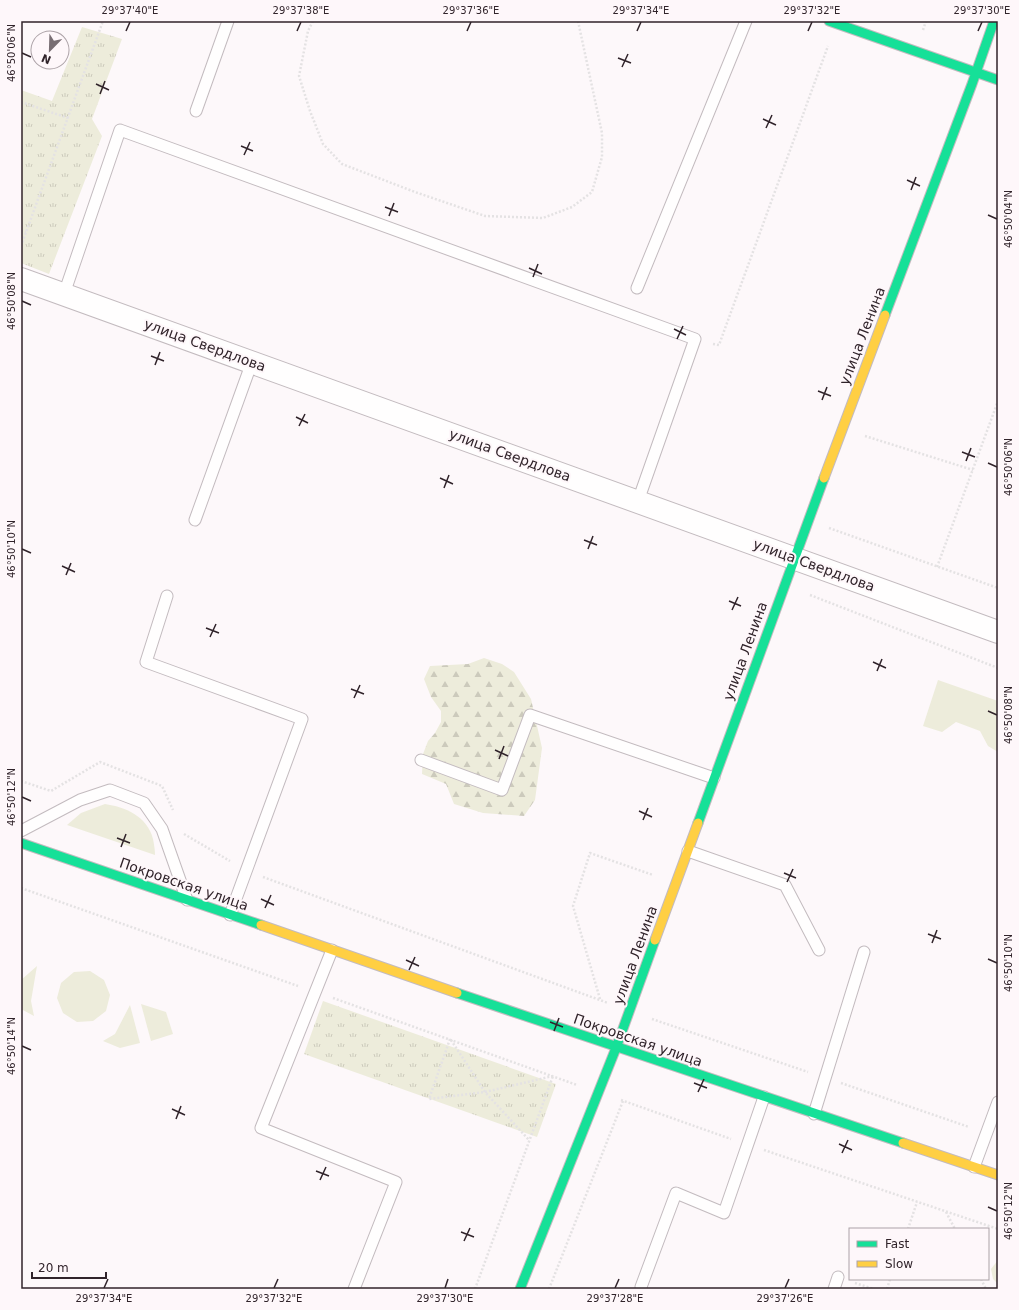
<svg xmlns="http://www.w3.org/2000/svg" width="1019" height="1310" font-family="'DejaVu Sans',sans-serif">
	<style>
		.grass { fill: #edecdb }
		.forest { fill: url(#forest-firs) }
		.park { fill: url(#park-tufts) }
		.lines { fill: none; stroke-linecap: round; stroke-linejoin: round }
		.lane-casing { stroke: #c3bbbf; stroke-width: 13 }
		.street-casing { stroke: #c3bbbf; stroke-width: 24 }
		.fast-casing { stroke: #c3bbbf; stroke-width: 11 }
		.slow-casing { stroke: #c3bbbf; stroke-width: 11 }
		.path { stroke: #e4e2e3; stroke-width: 2.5; stroke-dasharray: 2 2; stroke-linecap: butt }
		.lane { stroke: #fffefe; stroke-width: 11 }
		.street { stroke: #fffefe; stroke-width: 22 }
		.fast { stroke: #16e098; stroke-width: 9 }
		.slow { stroke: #ffcf43; stroke-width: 9 }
		.ticks { fill: none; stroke: #30232a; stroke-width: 1.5 }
		.labels { text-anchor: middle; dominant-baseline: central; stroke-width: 4; stroke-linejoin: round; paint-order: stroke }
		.street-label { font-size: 14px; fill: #30232a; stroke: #fef7fa }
		.neatline { fill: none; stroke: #30232a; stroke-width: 1.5 }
		.ticks-label { font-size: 10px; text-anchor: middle; fill: #30232a }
	</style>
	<defs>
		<pattern id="forest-firs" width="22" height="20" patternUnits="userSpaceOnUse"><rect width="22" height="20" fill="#edecdb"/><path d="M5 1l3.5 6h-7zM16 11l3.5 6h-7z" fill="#cccabc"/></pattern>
		<pattern id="park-tufts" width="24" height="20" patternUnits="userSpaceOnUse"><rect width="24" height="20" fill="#edecdb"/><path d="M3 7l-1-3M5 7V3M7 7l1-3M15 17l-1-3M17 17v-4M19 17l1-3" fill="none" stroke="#cccabc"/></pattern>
	</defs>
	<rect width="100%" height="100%" fill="#fdf8fa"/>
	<g class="grass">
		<polygon points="938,680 998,701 998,752 988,746 980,731 956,722 942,732 923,726"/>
		<path d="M105 804C125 807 147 816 153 839 154 844 155 850 155 855L67 825 81 813Z"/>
		<polygon points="37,966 31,1001 34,1016 21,1009 21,980"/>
		<polygon points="90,971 104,980 110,995 106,1011 93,1021 77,1022 63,1013 57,998 61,983 74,972"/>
		<polygon points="141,1004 166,1012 173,1034 151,1041"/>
		<polygon points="130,1005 140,1043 120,1048 103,1041 115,1034"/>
		<polygon points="998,1260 998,1284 993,1279 991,1269"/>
	</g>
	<polygon class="forest" points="484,658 502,664 514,672 531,699 542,748 535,800 524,816 483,813 454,804 446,784 422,774 423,754 428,741 435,733 441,722 441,711 431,697 424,679 430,666 468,664"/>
	<g class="park">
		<polygon points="82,27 122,39 92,119 102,136 49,274 21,263 21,90 52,101"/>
		<polygon points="323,1001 556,1084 537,1137 304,1054"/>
	</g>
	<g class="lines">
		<g class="lane-casing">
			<g id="lane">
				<polyline points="196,111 228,21"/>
				<polyline points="637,288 746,21"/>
				<polyline points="64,294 120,130 695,339 638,501"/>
				<polyline points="195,520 252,362"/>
				<polyline points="167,596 146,662 302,719 230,915"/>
				<polyline points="421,760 502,790 530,715 714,778"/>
				<polyline points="21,831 80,800 110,790 144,803 162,829 187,900"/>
				<polyline points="688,851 785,885 819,950"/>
				<polyline points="332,950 261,1128 396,1182 354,1289"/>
				<polyline points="814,1114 864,952"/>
				<polyline points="974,1167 998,1102"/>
				<polyline points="641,1287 676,1193 724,1213 764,1097"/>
				<polyline points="834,1289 838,1277"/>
			</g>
		</g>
		<g class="street-casing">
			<polyline id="street" points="21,279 998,632"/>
		</g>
		<g class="fast-casing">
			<g id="fast">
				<polyline points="829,21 998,80"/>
				<polyline points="885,315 972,84 994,21"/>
				<polyline points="698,823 824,478"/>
				<polyline points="21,843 261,925"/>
				<polyline points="457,993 903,1143"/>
				<polyline points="520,1289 616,1048 655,940"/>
			</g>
		</g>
		<g class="slow-casing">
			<g id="slow">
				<polyline points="824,478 885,315"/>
				<polyline points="261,925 457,993"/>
				<polyline points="655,940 698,823"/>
				<polyline points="903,1143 998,1175"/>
			</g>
		</g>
		<g class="path">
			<polyline points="313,21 308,31 299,76 310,111 323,144 342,164 415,192 485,216 543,218 572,207 592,192 602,157 602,133 578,21"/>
			<polyline points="923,30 926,21"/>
			<polyline points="21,102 68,118"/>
			<polyline points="21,231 26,232"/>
			<polyline points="21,246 103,21"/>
			<polyline points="713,344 719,345 828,46"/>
			<polyline points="865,436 973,470"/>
			<polyline points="829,528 998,588"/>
			<polyline points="937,567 998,401"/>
			<polyline points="810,595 998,668"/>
			<polyline points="21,781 51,791 100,762 162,786 173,810"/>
			<polyline points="184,834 230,861"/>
			<polyline points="263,877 608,1003"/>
			<polyline points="21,888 298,986"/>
			<polyline points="333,998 577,1085"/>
			<polyline points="600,999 573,906 590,853 653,875"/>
			<polyline points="652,1019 808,1072"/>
			<polyline points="450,1039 429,1099 485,1092 553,1076"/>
			<polyline points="451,1040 485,1092 529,1140"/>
			<polyline points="841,1083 969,1127"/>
			<polyline points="621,1100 731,1139"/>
			<polyline points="764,1150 998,1229"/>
			<polyline points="946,1212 955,1229"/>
			<polyline points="908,1229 917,1202"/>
			<polyline points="981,1279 986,1289"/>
			<polyline points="855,1283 874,1289"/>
			<polyline points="475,1289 553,1076"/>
			<polyline points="549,1289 623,1101"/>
			<polyline points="887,1289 890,1279"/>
		</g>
		<use href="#lane" class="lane"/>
		<use href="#street" class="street"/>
		<use href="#fast" class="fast"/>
		<use href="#slow" class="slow"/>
	</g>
	<path class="ticks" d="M126 31 130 22M297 31 301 22M467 31 471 22M637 31 641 22M808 31 812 22M978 31 982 22M22 53 31 57M618 58 631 63M622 67 628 54M96 84 109 90M100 94 105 81M763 119 776 125M766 128 772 115M241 146 253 151M244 155 250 142M907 180 920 186M911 190 916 177M385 207 398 212M988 215 997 219M389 216 394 203M529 268 542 274M533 277 538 264M22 301 31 305M674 329 686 335M677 339 683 326M151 356 164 361M155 365 160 352M818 391 831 396M822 400 827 387M296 417 308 423M299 426 305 414M962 452 975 457M966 461 971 448M988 463 997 467M440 478 453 484M444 488 449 475M584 540 597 545M22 549 31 553M588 549 593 536M62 566 75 572M66 575 71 563M729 601 741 606M732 610 738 597M206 628 219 633M210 637 216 624M873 662 886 668M877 671 882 659M351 689 364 694M354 698 360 685M988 711 997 715M495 750 508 756M499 759 504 746M22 797 31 801M639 811 652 817M643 820 648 808M117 838 130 843M121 847 126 834M784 873 796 878M787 882 793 869M261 899 274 905M265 908 271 895M928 934 941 939M932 943 937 930M988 959 997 963M406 960 419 966M409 970 415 957M550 1022 563 1027M554 1031 559 1018M22 1046 31 1050M694 1083 707 1088M698 1092 704 1079M172 1109 185 1115M176 1119 181 1106M839 1144 852 1150M842 1153 848 1140M316 1171 329 1176M320 1180 326 1167M988 1207 997 1211M461 1232 474 1237M464 1241 470 1228M104 1288 108 1279M274 1288 278 1279M445 1288 448 1279M615 1288 619 1279M785 1288 789 1279"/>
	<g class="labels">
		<g class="street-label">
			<text transform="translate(862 336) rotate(-69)">улица Ленина</text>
			<text transform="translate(205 345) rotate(20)">улица Свердлова</text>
			<text transform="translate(510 455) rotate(20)">улица Свердлова</text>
			<text transform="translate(814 565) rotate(20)">улица Свердлова</text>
			<text transform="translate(745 651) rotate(-70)">улица Ленина</text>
			<text transform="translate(184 884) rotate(19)">Покровская улица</text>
			<text transform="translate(635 955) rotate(-70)">улица Ленина</text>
			<text transform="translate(638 1040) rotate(19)">Покровская улица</text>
		</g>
	</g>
	<rect width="1019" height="1310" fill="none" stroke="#fef7fa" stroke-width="44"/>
	<rect x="849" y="1228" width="140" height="52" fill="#fef7fa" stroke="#aca2a7"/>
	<rect x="857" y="1241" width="20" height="6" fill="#16e098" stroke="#aca2a7"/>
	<text x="885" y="1248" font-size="12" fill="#30232a">Fast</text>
	<rect x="857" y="1261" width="20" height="6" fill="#ffcf43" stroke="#aca2a7"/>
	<text x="885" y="1268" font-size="12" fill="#30232a">Slow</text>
	<g transform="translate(50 50) rotate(203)"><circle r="19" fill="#fef7fa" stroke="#aca2a7"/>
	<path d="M0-3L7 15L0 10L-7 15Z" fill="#786e73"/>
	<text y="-6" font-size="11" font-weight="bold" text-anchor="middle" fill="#30232a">N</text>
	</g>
	<path d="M32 1272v6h74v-6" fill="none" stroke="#30232a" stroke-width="2"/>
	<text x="38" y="1272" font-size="12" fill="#30232a" stroke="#fef7fa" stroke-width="3" paint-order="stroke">20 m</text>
	<rect x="22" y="22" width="975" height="1266" class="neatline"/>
	<g class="ticks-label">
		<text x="130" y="14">29°37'40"E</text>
		<text x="301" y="14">29°37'38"E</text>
		<text x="471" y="14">29°37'36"E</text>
		<text x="641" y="14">29°37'34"E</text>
		<text x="812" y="14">29°37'32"E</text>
		<text x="982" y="14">29°37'30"E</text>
		<text transform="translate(11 53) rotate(-90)" y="4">46°50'06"N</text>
		<text transform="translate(1008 219) rotate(-90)" y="4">46°50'04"N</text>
		<text transform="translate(11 301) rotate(-90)" y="4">46°50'08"N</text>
		<text transform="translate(1008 467) rotate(-90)" y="4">46°50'06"N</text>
		<text transform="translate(11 549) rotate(-90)" y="4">46°50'10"N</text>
		<text transform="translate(1008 715) rotate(-90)" y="4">46°50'08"N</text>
		<text transform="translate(11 797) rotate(-90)" y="4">46°50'12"N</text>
		<text transform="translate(1008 963) rotate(-90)" y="4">46°50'10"N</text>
		<text transform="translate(11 1046) rotate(-90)" y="4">46°50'14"N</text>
		<text transform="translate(1008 1211) rotate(-90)" y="4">46°50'12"N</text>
		<text x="104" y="1302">29°37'34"E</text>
		<text x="274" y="1302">29°37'32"E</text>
		<text x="445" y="1302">29°37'30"E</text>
		<text x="615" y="1302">29°37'28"E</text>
		<text x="785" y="1302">29°37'26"E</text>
	</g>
</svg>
